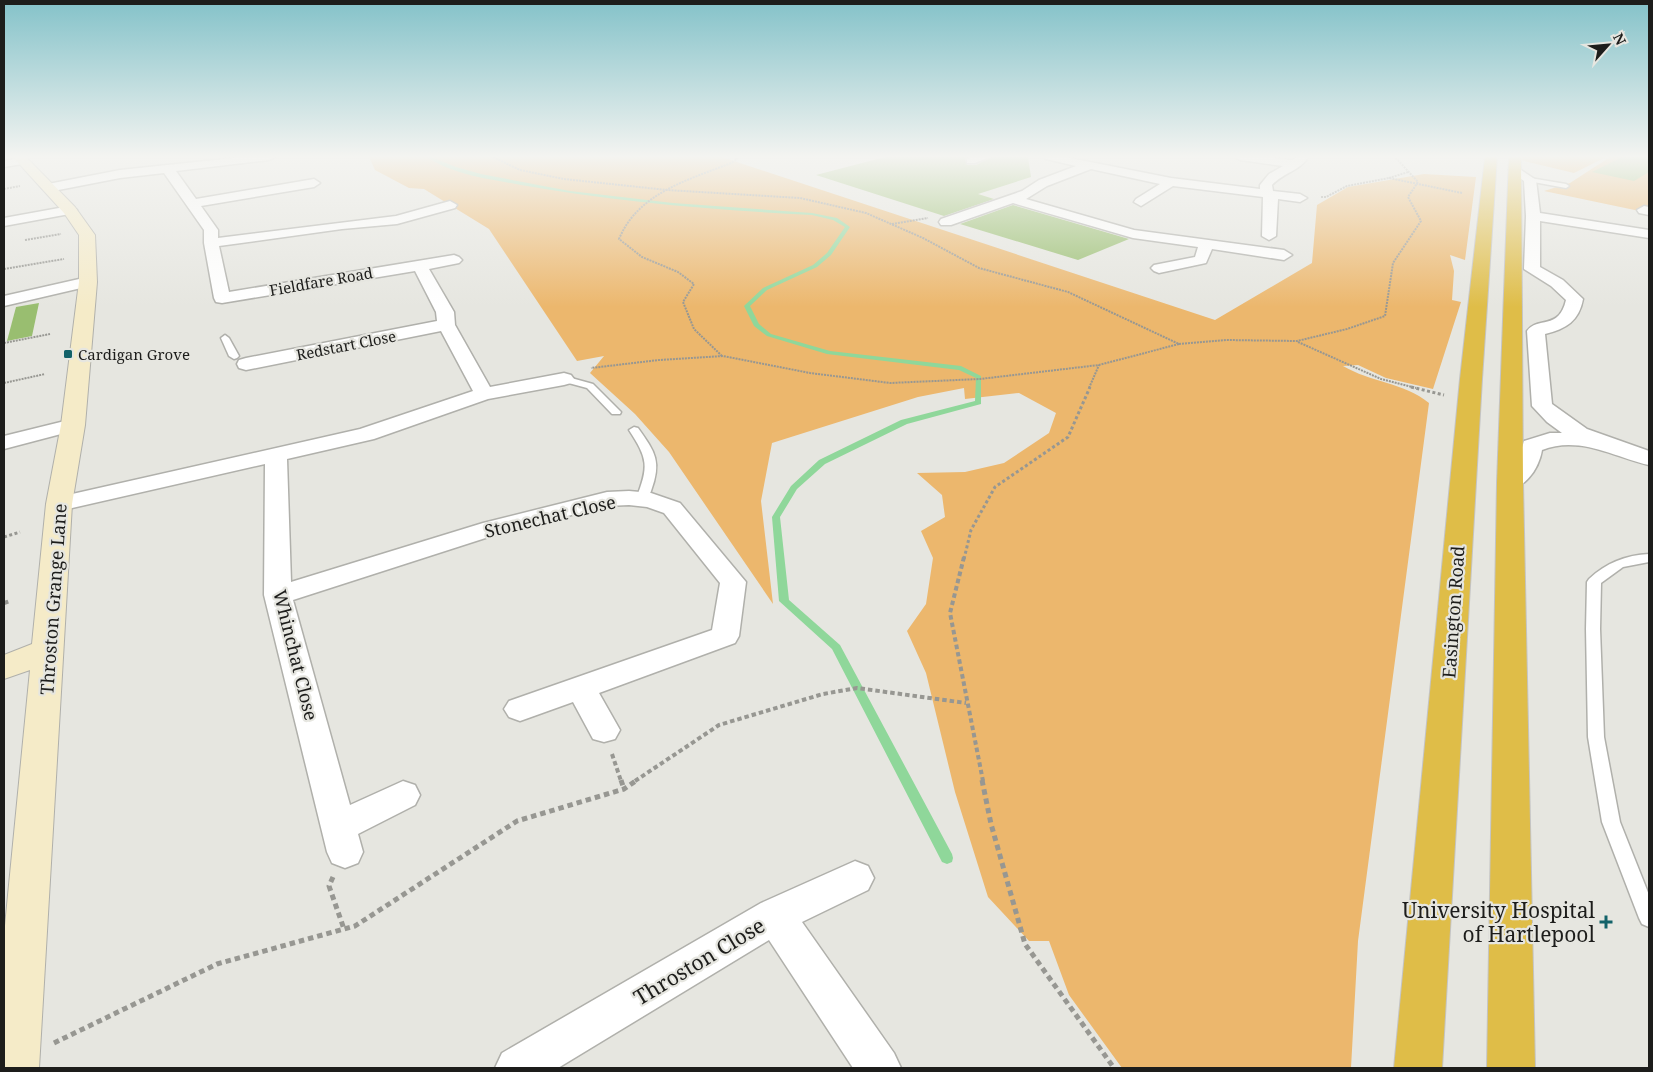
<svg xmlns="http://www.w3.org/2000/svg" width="1653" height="1072" font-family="'Noto Serif',serif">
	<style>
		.green { fill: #ecb76d }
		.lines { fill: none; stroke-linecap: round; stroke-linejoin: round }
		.stream { fill: #8fd79a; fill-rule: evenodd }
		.building { fill: #99be70 }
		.lane-casing { stroke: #b0b0ab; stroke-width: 3 }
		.street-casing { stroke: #b0b0ab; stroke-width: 3 }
		.secondary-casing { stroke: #b0b0ab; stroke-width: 2 }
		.highway-casing { stroke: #c4c4c4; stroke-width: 2 }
		.path-far3 { stroke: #979792; stroke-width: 2; stroke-dasharray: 2 1; stroke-linecap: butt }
		.path-far2 { stroke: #979792; stroke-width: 3; stroke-dasharray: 3 2.5; stroke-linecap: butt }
		.path-far1 { stroke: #979792; stroke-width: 4; stroke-dasharray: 4.5 3; stroke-linecap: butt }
		.path { stroke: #979792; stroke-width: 5; stroke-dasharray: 5.5 4; stroke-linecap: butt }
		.lane { fill: #fff; fill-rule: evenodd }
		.street { fill: #fff; fill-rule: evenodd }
		.secondary { fill: #f5ebc8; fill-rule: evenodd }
		.highway { fill: #dfbd48; fill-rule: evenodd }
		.poi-dot { fill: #136269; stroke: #e6e6e0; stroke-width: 2 }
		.labels { text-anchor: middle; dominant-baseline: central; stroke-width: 4.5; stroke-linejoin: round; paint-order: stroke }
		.far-street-label { font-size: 15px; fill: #1d1d1b; stroke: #e6e6e0 }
		.far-poi-label { font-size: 15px; fill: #1d1d1b; stroke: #e6e6e0; text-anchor: start }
		.street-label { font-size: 18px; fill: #1d1d1b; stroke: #e6e6e0 }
		.near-poi-label { font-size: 21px; fill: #1d1d1b; stroke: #e6e6e0; text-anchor: end }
		.near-street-label { font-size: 21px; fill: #1d1d1b; stroke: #e6e6e0 }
	</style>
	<rect width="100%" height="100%" fill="#e6e6e0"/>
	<g class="green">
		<path d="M369 157H722L1215 320 1312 263 1317 205 1348 187 1424 174 1476 177 1465 260 1450 255 1454 271 1452 300 1461 302 1433 389 1386 378 1358 365 1343 366C1370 382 1405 383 1429 403L1358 941 1351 1068H1122L1069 995 1049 941H1029L988 897 955 792 926 673 907 631 926 604 933 558 921 531 945 517 942 495 917 473 965 472 1004 463 1049 433 1056 413 1019 393 965 399 964 388 918 397 772 443 761 501 773 604 669 452 635 414 590 373 604 356 577 361 489 229 424 189 409 188 375 170Z"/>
		<polygon points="1508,157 1606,157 1574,173"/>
		<polygon points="1610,157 1649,157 1649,213 1544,191 1570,183"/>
	</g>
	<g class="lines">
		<path class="stream" d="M427 157H431L456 167 481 174 570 191 673 203 812 213 837 218 850 227 831 255 817 267 767 290 750 306 759 324 771 334 830 351 961 366 981 376V404L907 424 825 464 797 489 780 517 789 600 840 645 952 854 953 858 952 862 947 864 942 862 832 649 779 601 772 517 791 486 819 460 901 420 975 401 976 378 959 370 827 354 767 336 754 326 744 306 745 305 763 288 813 265 827 253 845 227 833 220 812 215C714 210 617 202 521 185 490 179 453 175 427 157Z"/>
	</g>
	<g class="building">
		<polygon points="885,157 969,157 965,159 967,165 976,165 992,157 1028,157 1031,177 978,194 994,199 944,216 816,175"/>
		<polygon points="1622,157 1649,157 1649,172 1634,181 1592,172"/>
		<polygon points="1013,205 1129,239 1078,260 960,224"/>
		<polygon points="39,303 32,336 7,341 16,307"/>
	</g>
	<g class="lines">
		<g class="lane-casing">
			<g id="lane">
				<polygon points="1530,178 1566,184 1569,186 1566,188 1528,181"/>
				<polygon points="225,335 229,338 239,356 237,358 234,359 229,356 221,338"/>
				<polygon points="564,376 593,384 621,412 620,414 612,414 587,388 561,381 559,379"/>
				<path d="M634 427 638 428C655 452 662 461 651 491 649 496 648 501 642 503L636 499C649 466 648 459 629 430Z"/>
				<path d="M1649 554V562L1623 567 1601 583 1600 629 1604 737 1620 822 1649 895V927L1642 924 1639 918 1602 822 1588 737 1586 629 1587 582 1589 579C1606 563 1626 555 1649 554Z"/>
			</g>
		</g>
		<g class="street-casing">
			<g id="street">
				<polygon points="24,157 28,159 28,163 4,167 4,161"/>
				<polygon points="243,157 275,157 269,160 176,171 196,199 314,179 320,183 314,187 201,206 218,230 218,238 396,216 450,201 457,205 455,208 397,224 342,229 219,246 229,292 454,255 459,257 462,260 459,263 429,269 454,312 455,325 490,387 564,373 571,375 574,379 571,383 564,385 488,399 374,439 287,459 291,582 483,523 607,492 629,491 651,493 680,503 746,582 739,636 735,643 599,693 620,730 615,739 604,742 593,739 573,702 520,721 509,717 504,709 509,701 712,630 720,583 664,513 647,507 629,505 607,506 501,533 293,600 350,805 403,781 415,785 420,795 415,805 358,834 363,852 358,863 345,868 332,863 327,852 264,595 265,464 59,511 51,509 47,504 51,499 59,497 360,429 473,391 441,331 246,370 239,368 237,364 239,360 246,358 437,321 436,312 415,271 222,303 216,302 214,298 204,243 204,230 164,173 120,178 48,192 42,188 48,184 120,170"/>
				<polygon points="973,157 990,157 975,163 967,163 967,159"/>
				<path d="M1045 157H1065L1171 178 1260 189V185L1269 174 1283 166 1240 160 1235 157H1265L1292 160 1297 157H1308C1301 170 1283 173 1272 185L1273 191 1300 194 1307 198 1300 202 1278 199 1276 236 1269 240 1262 236 1263 197 1173 186 1141 206 1134 202 1136 199 1160 184 1091 169 1047 186 1026 199 1134 230 1284 250 1292 255 1284 260 1212 249 1206 263 1159 273 1154 271 1151 268 1154 265 1195 257 1198 247 1133 238 1013 203 951 225H941L939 222 941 219 1022 191 1039 180 1076 166 1046 159Z"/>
				<path d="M1515 166 1536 180 1540 213 1649 230V238L1540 221V267L1563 280 1583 299C1579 321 1566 329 1545 334L1552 404 1587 429 1649 451V465C1614 457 1579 435 1542 450 1539 469 1523 493 1502 488L1498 483 1518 461 1524 441 1550 433H1562L1547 422 1532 406 1527 331C1537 316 1559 331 1566 300L1551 286 1524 269 1526 216 1524 181 1509 170Z"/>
				<polygon points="70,206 77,210 75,213 4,226 4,218"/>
				<polygon points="1644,206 1649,207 1649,215 1639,213 1637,210"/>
				<polygon points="88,277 94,279 96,282 94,285 4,306 4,296"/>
				<polygon points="73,419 80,421 84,425 80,429 4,449 4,436"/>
				<polygon points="855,861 868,866 874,878 868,890 802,922 894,1053 901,1068 853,1068 769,940 558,1068 495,1068 502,1053 761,903"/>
			</g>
		</g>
		<g class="secondary-casing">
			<polygon id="secondary" points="13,157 26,157 75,207 95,235 97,282 85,425 72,504 39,1068 4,1068 4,936 30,670 4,679 4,655 32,644 46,504 61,425 79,282 79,235 64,213"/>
		</g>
		<g class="highway-casing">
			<g id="highway">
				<polygon points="1485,157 1497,157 1482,379 1442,1068 1394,1068 1460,379"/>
				<polygon points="1509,157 1521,157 1523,483 1535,1068 1487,1068 1497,483"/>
			</g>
		</g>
		<g class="path-far3">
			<polyline points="493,157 520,170 564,179 667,190 800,198 866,213 923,238 979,268 1068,292 1179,344 1099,365 980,379 890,383 810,373 723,356 659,360 591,368"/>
			<polyline points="1389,178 1408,172"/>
			<polyline points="4,189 20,186"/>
			<polyline points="1321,197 1326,197 1347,186 1389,178 1462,193"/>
			<polyline points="892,224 928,218"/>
			<polyline points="25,240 61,234"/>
			<polyline points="4,269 64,259"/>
			<polyline points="1298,342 1381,379 1416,388"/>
			<polyline points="4,343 50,334"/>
			<polyline points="1179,344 1226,340 1297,341 1347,329 1385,316 1393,263 1421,221 1408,197 1418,182 1395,157"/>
			<path d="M722 356 694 329 683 302 694 284 678 272 642 257 619 239C638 193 688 180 731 163L737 159 735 157"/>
			<polyline points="4,383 45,374"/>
			<polyline points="1089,388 1099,365"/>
		</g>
		<g class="path-far2">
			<polyline points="1411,387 1444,395"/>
			<polyline points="4,537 20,532"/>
			<polyline points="964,559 971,530 995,487 1068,437 1090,387"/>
		</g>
		<g class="path-far1">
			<polyline points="964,557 950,613 983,781"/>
			<polyline points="4,603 10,601"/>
			<polyline points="612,754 621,781"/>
			<polyline points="635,781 719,725 823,694 857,688 966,703"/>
		</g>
		<g class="path">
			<polyline points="621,780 624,789"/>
			<polyline points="982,780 991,824 1025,944 1114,1068"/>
			<polyline points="333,877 329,886 344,929"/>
			<polyline points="54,1043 217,964 355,926 517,821 624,789 637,780"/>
		</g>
		<use href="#lane" class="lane"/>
		<use href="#street" class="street"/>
		<use href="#secondary" class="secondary"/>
		<use href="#highway" class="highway"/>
	</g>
	<linearGradient id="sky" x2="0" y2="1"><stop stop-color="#84c2c9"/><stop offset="0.51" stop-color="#f4f4f1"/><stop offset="1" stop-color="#f4f4f1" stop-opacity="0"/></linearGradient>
	<rect width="1653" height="307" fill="url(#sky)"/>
	<g class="poi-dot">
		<rect x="63" y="349" width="10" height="10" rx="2.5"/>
		<path d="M1603.5 914.5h5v5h5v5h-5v5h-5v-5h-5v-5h5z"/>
	</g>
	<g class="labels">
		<g class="far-street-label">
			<text transform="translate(321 281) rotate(-10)">Fieldfare Road</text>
			<text transform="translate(346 345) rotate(-11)">Redstart Close</text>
		</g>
		<g class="far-poi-label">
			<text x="78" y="354">Cardigan Grove</text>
		</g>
		<g class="street-label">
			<text transform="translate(550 516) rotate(-13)">Stonechat Close</text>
			<text transform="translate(53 599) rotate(-86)">Throston Grange Lane</text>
			<text transform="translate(1453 612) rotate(-86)">Easington Road</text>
			<text transform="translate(296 655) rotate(76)">Whinchat Close</text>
		</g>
		<g class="near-poi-label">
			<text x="1595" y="910">University Hospital<tspan x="1595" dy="24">of Hartlepool</tspan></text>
		</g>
		<g class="near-street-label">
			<text transform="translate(699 961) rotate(-31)">Throston Close</text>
		</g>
	</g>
	<rect width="1653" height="1072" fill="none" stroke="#1d1d1b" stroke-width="10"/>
	<g transform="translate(1608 45) rotate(63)" stroke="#e6e6e0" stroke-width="4" paint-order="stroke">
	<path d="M0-4L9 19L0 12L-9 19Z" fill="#1d1d1b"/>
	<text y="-8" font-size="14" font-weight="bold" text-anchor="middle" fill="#1d1d1b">N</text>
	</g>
</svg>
